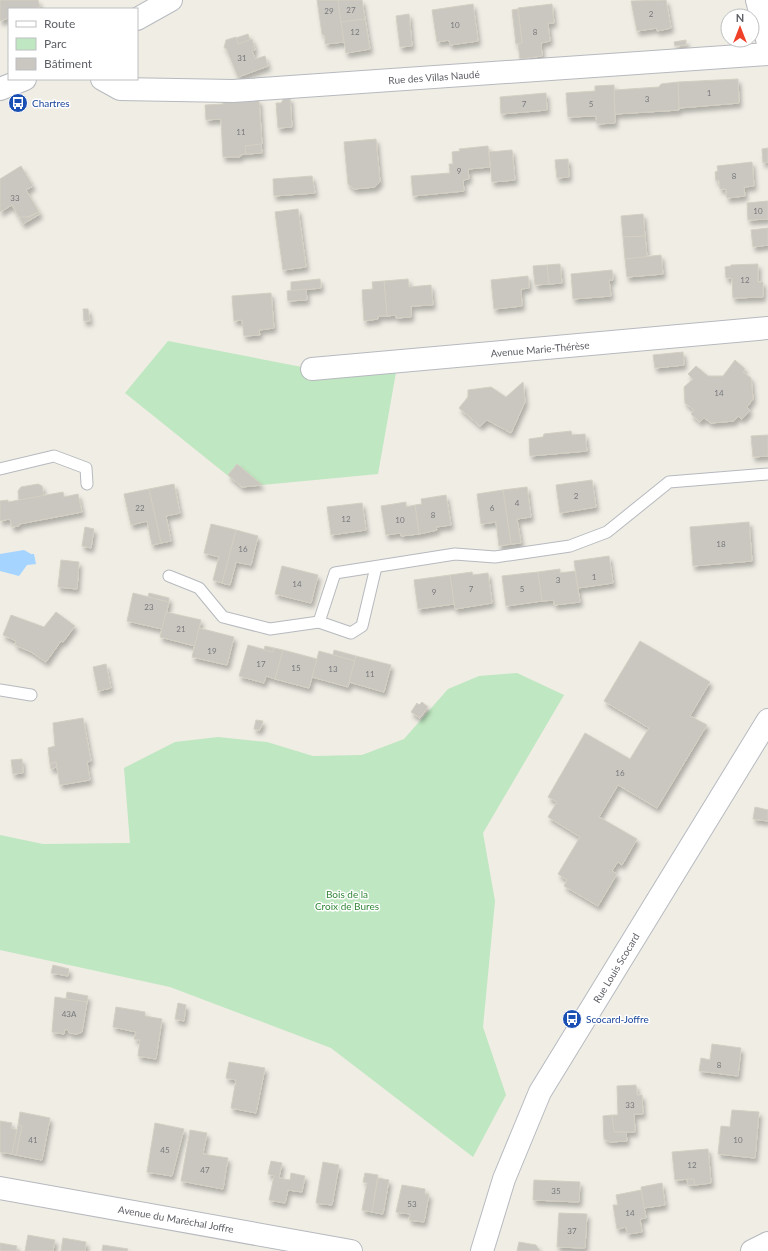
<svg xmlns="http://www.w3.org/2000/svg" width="768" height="1251" font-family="Lato,sans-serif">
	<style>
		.green { fill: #bfe7c1 }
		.water { fill: #a4d4ff }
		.building { fill: #cac7c1; stroke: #d4cfc2; filter: url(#shadow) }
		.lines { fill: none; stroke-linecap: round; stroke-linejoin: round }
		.service-casing { stroke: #b6b9be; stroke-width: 13 }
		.minor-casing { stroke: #b6b9be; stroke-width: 24 }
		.secondary-casing { stroke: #b7bac0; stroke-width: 24 }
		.service { stroke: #fff; stroke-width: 11 }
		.minor { stroke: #fff; stroke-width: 22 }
		.secondary { stroke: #fff; stroke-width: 22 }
		.labels { text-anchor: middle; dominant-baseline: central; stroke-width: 3; stroke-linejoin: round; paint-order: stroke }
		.number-label { font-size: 8px; fill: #78797c }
		.street-label { font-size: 10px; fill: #5c5f65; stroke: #fff }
		.transit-label { font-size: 10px; fill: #164399; stroke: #fff; text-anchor: start }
		.park-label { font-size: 10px; fill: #328639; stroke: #fff }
	</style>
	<defs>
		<filter id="shadow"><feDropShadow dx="2.5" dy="4.5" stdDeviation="2" flood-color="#0004"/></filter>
	</defs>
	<rect width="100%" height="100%" fill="#efede4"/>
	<g class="green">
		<polygon points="168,341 312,369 398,361 378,474 242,487 125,393"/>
		<polygon points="517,673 564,695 483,833 495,901 483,1027 506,1095 473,1157 331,1048 170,987 0,950 0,835 43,844 130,843 124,768 175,742 218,737 267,742 313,756 362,755 404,739 448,689 479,676"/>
	</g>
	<polygon class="water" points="24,550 31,554 34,554 36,564 27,565 19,576 0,571 0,554"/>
	<g class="building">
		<polygon points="0,0 38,0 40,7 34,9 9,9 9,18 0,21"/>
		<polygon points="317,0 338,0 344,42 325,44 325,36 322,34"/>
		<polygon points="338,0 362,0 365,19 341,22"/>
		<polygon points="666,0 671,28 657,31 657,28 637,31 631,1"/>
		<polygon points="473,4 478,41 450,45 449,40 437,42 432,10"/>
		<polygon points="552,4 554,23 548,23 550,41 541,43 542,56 520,59 518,44 522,43 518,8"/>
		<polygon points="518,9 522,43 516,44 512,10"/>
		<polygon points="409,14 412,46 400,47 396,16"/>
		<polygon points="365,19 370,49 346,53 341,22"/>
		<polygon points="248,34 250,40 238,44 236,38"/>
		<polygon points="236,37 238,44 252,39 255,50 252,51 255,59 265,56 268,66 238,77 226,48 224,48 226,40"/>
		<polygon points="686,40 686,45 675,46 674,42"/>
		<polygon points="738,79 739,103 679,108 678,82"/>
		<polygon points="678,82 679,110 615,114 614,90 659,87 661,84"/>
		<polygon points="614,85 615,123 597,124 596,116 568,117 566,93 595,91 595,86"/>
		<polygon points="546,93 547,110 501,114 500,97"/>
		<polygon points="284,98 290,98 292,127 278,128 276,103 281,103"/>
		<polygon points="259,100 262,144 245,146 246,154 240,155 240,157 223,157 221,119 206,120 205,105 223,104 223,102"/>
		<polygon points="376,139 380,182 375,187 354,189 348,184 344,142"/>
		<polygon points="261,144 262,153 246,154 245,146"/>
		<polygon points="488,146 490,167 468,169 469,179 463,180 464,191 413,196 411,176 450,173 449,164 453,164 452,152 460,151 459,149"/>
		<polygon points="768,148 768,162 763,163 762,149"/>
		<polygon points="512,150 515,180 492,182 489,152"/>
		<polygon points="568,159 569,177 557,178 555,160"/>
		<polygon points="752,162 754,186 744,187 745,196 727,198 726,189 720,189 719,180 716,181 715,172 718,171 717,166"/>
		<polygon points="21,166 33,186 26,190 39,212 24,218 19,217 12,205 0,212 0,179"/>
		<polygon points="312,176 315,193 274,196 273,179"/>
		<polygon points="768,201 768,219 748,220 747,203"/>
		<polygon points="298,209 306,267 283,270 275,212"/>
		<polygon points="39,212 40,214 23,224 19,217 29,217"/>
		<polygon points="643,214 645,236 623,237 621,216"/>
		<polygon points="768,228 768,245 753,247 751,230"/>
		<polygon points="645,236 647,257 625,259 623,237"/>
		<polygon points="661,255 663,274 627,277 625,259"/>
		<polygon points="560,264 562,283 549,284 547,265"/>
		<polygon points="758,264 758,282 763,282 763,297 733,298 732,278 726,278 725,267 731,266 731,265"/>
		<polygon points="547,265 549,284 535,285 533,266"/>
		<polygon points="612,270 613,280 609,280 611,296 573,299 571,274"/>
		<polygon points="528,276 529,288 521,289 522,306 494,309 491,280"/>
		<polygon points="320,279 321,288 291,291 291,282"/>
		<polygon points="408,279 409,287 431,285 433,305 411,306 411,317 396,318 396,315 387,316 384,281"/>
		<polygon points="384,281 387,316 378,316 378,319 364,321 362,290 373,289 372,282"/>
		<polygon points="306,289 307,300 288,301 287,291"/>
		<polygon points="271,293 274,328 259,330 260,335 244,336 242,320 234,321 232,296"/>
		<polygon points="83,309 88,309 90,321 84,321"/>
		<polygon points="683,352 684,365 655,368 653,355"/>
		<polygon points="735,360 745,369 743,372 751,378 753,399 747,407 750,411 742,419 738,416 734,421 711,423 704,418 700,422 691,414 694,410 685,403 684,387 693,379 688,374 696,366 708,376 723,376"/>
		<polygon points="523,382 525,402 511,433 487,420 480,426 459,408 468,397 468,390 491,387 506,397"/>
		<polygon points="571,431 572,435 585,434 587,451 530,456 529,439 543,437 544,434"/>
		<polygon points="768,435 768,456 753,457 751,436"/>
		<polygon points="237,464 262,485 242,487 228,475"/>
		<polygon points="592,480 596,507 560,513 556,485"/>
		<polygon points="38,484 42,486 44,496 19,500 18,491 21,487"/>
		<polygon points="174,484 180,513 166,516 171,541 161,543 149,489"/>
		<polygon points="527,487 531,517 517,519 521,543 511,544 503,490"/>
		<polygon points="149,489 161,543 152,545 147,521 131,525 124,494"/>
		<polygon points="503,490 511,544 499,546 496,522 481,524 477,494"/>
		<polygon points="63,492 64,497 78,494 82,512 19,524 19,526 12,527 10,519 0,521 0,501 8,500 8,502"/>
		<polygon points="446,495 451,525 436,527 437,530 419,534 415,505 422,504 421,499"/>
		<polygon points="406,502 406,507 415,505 419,534 401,536 400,533 386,535 381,506"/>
		<polygon points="362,503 366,530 331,535 327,507"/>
		<polygon points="749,522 752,561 693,566 690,527"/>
		<polygon points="211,524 236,530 222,583 213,580 219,557 204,553"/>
		<polygon points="85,527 94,529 91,548 82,546"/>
		<polygon points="236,530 258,536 251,565 236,562 230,585 222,583"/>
		<polygon points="609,556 613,583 578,588 574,561"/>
		<polygon points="61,560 79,562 77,589 58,587"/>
		<polygon points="282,566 318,575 311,603 275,594"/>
		<polygon points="560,569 560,573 575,571 580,602 554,605 554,600 542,601 538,572"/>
		<polygon points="472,572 473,575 488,573 492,603 455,609 450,575"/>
		<polygon points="538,572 542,601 506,606 502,576"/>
		<polygon points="450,575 454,604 418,609 414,580"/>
		<polygon points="133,593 169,602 162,629 127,621"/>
		<polygon points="149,593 169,598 169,602 148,597"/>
		<polygon points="56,612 75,626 63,642 61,641 46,662 31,652 15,645 16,641 3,635 11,615 44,627"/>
		<polygon points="166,612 201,620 195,646 160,637"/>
		<polygon points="199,628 234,637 227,665 192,657"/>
		<polygon points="640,641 710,682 690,716 707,725 657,808 618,785 599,817 637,839 622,865 618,862 615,866 612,871 617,874 598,906 564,886 567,880 558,874 580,837 548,817 557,802 548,797 585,733 630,759 649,728 604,701"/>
		<polygon points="248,645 273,652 274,648 283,650 275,679 266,676 264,683 239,676"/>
		<polygon points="265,646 274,648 273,652 264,650"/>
		<polygon points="283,650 317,659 309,688 275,679"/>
		<polygon points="334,650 356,656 355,661 333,655"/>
		<polygon points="319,651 355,661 348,687 312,677"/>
		<polygon points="356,656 391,665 384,692 349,682"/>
		<polygon points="106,664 111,688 98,691 93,667"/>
		<polygon points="422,702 428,707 420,718 411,712 417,703 419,705"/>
		<polygon points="83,718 91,761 87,762 90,780 60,785 56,762 50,764 48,748 55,746 53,723"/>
		<polygon points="256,720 263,721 260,730 254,729"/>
		<polygon points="22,759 23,773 13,774 11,760"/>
		<polygon points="56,762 57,767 51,769 50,764"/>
		<polygon points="755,807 768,810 768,821 753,819"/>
		<polygon points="53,965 69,969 68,976 51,973"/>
		<polygon points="67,992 88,996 87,1002 66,999"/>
		<polygon points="55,997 87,1002 82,1032 77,1034 69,1033 68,1030 65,1029 64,1034 52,1032"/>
		<polygon points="178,1003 186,1005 184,1021 175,1019"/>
		<polygon points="116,1007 145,1012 145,1016 162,1019 156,1059 138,1056 140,1040 134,1039 136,1032 113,1027"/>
		<polygon points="712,1044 741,1048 738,1076 699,1071 701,1058 710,1060"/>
		<polygon points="229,1062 265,1068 256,1113 231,1108 236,1080 226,1078"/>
		<polygon points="636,1085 637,1095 642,1095 643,1114 634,1114 635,1132 614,1132 612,1115 618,1115 617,1086"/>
		<polygon points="732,1110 759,1112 755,1158 718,1154 721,1126 730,1127"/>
		<polygon points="20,1112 50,1118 42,1160 16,1155 22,1126 18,1125"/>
		<polygon points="612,1115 614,1132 626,1132 627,1141 610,1142 604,1139 603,1116"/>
		<polygon points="0,1121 12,1123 11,1128 17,1130 12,1154 0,1152"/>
		<polygon points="155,1123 184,1129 172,1176 147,1172"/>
		<polygon points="18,1125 22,1126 16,1155 12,1154"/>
		<polygon points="190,1130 207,1133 203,1154 228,1158 223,1189 181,1181"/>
		<polygon points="708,1149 711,1183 695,1185 694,1179 675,1180 672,1152"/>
		<polygon points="271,1161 282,1163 279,1178 290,1180 291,1173 305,1176 302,1192 288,1190 285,1203 269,1200 274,1176 268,1174"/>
		<polygon points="323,1162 339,1165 332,1205 316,1203"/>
		<polygon points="365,1173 378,1175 372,1212 362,1210 367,1183 363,1182"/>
		<polygon points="378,1178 389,1180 383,1214 372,1212"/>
		<polygon points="687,1179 694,1179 695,1185 688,1185"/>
		<polygon points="534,1180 580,1182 579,1202 533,1200"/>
		<polygon points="662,1183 665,1205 644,1208 641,1187"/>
		<polygon points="402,1185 425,1189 425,1194 429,1194 424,1222 409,1220 410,1214 396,1212"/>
		<polygon points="641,1190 646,1218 640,1219 642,1232 627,1234 626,1227 617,1229 613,1205 618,1205 616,1195"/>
		<polygon points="559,1213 587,1214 585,1248 557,1247"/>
		<polygon points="28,1235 55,1240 53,1251 25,1251"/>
		<polygon points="63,1238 86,1242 85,1251 61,1251"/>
		<polygon points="519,1242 536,1245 540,1251 517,1251"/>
		<polygon points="0,1243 17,1246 16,1251 0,1251"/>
		<polygon points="103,1245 128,1249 127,1251 102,1251"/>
	</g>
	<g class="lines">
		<g class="service-casing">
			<g id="service">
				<polyline points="0,469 54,456 86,468 87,484"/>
				<polyline points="169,576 199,588 223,617 270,629 319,622 351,633 362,626 376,567"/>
				<polyline points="319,622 335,573 455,554 495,557 570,546 607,532 669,482 768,474"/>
				<polyline points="0,690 31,695"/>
			</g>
		</g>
		<g class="minor-casing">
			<g id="minor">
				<polyline points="757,0 768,43"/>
				<polyline points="102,79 120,89 233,91 768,54"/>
				<polyline points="312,369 768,328"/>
				<polyline points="0,1188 351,1251"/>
				<polyline points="752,1251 768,1243"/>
			</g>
		</g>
		<g class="secondary-casing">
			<g id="secondary">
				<polyline points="137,19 171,0"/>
				<polyline points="0,89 25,79"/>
				<polyline points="482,1251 504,1179 540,1092 768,720"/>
			</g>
		</g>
		<use href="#service" class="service"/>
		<use href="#minor" class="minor"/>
		<use href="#secondary" class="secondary"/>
	</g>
	<defs>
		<g id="bus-disc" transform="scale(1)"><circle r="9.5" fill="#1a4fb4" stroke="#fff"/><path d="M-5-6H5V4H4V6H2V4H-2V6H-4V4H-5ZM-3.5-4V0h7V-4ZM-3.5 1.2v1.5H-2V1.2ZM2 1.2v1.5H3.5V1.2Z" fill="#fff"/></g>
	</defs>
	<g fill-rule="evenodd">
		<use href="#bus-disc" x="18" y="103"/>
		<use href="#bus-disc" x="572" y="1019"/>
	</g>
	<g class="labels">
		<g class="number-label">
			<text x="351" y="10">27</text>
			<text x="329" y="11">29</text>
			<text x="651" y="14">2</text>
			<text x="455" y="25">10</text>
			<text x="355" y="32">12</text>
			<text x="535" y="32">8</text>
			<text x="242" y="58">31</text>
			<text x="709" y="93">1</text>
			<text x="647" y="99">3</text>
			<text x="524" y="104">7</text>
			<text x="591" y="104">5</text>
			<text x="241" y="132">11</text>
			<text x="459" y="171">9</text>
			<text x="734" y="176">8</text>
			<text x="15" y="198">33</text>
			<text x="758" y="211">10</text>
			<text x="745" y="280">12</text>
			<text x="719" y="393">14</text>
			<text x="576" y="496">2</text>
			<text x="517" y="503">4</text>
			<text x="140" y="508">22</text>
			<text x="492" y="508">6</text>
			<text x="433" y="515">8</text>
			<text x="346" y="519">12</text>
			<text x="400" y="520">10</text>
			<text x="721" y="544">18</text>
			<text x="243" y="549">16</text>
			<text x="594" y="577">1</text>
			<text x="558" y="580">3</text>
			<text x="297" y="584">14</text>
			<text x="471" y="589">7</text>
			<text x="522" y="589">5</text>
			<text x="434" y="592">9</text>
			<text x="149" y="607">23</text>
			<text x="181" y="629">21</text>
			<text x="212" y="651">19</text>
			<text x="261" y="664">17</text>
			<text x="296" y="668">15</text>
			<text x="333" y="669">13</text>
			<text x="370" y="674">11</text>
			<text x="620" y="773">16</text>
			<text x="69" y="1014">43A</text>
			<text x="719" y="1065">8</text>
			<text x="630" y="1105">33</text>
			<text x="33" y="1140">41</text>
			<text x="738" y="1140">10</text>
			<text x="165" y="1150">45</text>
			<text x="692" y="1165">12</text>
			<text x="205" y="1170">47</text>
			<text x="556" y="1191">35</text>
			<text x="412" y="1204">53</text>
			<text x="630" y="1213">14</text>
			<text x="572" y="1231">37</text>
		</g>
		<g class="street-label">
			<text transform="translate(434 77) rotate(-4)">Rue des Villas Naudé</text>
			<text transform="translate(540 349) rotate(-5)">Avenue Marie-Thérèse</text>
			<text transform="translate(616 968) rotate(-59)">Rue Louis Scocard</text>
			<text transform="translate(176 1219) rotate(10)">Avenue du Maréchal Joffre</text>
		</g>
		<g class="transit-label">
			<text x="32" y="103">Chartres</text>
			<text x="586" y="1019">Scocard-Joffre</text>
		</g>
		<g class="park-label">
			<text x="347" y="894">Bois de la<tspan x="347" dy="12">Croix de Bures</tspan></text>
		</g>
	</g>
	<rect x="8" y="8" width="130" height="72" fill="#ffffff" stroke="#bebfc1"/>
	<rect x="16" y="21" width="20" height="6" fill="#ffffff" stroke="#bebfc1"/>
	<text x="44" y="28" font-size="12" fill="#5c5f65">Route</text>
	<rect x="16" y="38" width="20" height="12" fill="#bfe7c1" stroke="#bebfc1"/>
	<text x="44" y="48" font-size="12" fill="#5c5f65">Parc</text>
	<rect x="16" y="58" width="20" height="12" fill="#cac7c1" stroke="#bebfc1"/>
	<text x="44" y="68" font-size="12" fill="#5c5f65">Bâtiment</text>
	<g transform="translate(740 28)"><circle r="19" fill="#ffffff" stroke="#bebfc1"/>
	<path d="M0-3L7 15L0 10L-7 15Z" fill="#ef412a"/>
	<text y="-6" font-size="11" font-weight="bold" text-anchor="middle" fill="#5c5f65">N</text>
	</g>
</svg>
